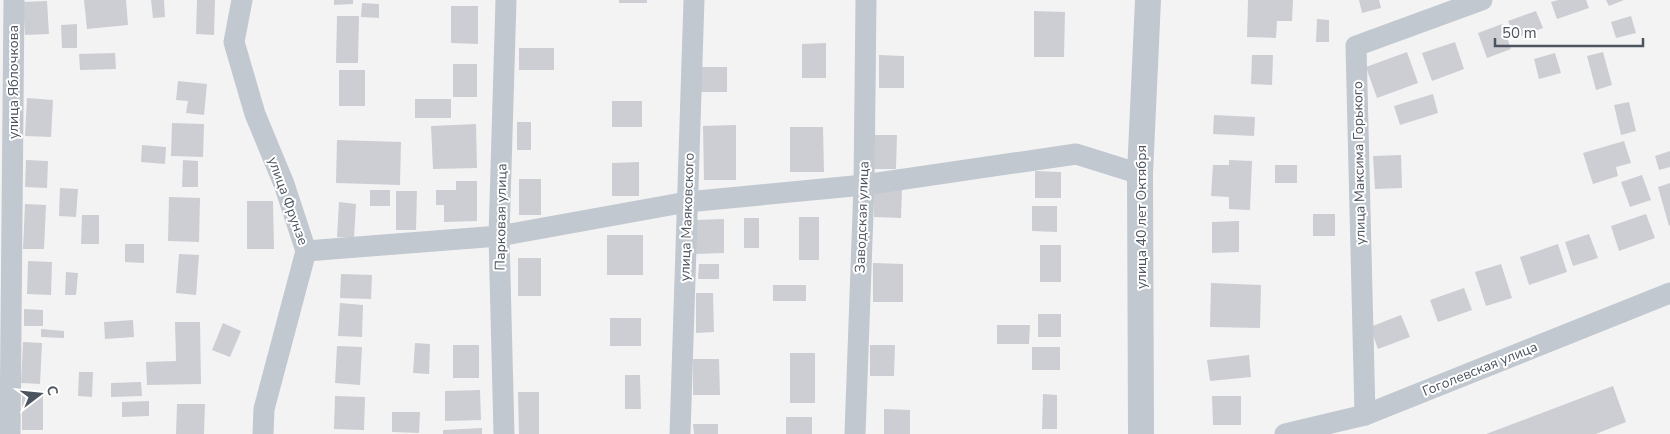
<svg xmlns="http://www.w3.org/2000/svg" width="1670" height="434" font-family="'Nunito Sans',sans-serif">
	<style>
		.building { fill: #cdced4 }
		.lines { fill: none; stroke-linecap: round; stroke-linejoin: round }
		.minor { stroke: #c2c8d0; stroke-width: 21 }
		.tertiary { stroke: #c2c8d0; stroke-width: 26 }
		.labels { text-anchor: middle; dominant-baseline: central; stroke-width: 4; stroke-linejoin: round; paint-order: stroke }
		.street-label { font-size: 14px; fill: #4c545f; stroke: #fff }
	</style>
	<rect width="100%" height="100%" fill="#f4f3f3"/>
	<g class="building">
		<polygon points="84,0 126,0 128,25 87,29"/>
		<polygon points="151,0 164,0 165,17 153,18"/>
		<polygon points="197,0 215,0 214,35 196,34"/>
		<polygon points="334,0 353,0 353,4 334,5"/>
		<rect x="619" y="0" width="28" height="3"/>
		<polygon points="1248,0 1293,0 1292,21 1277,21 1276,38 1247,37"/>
		<polygon points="1359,0 1379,0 1381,8 1362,13"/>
		<polygon points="1558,0 1586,0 1589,8 1557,19 1551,2"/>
		<polygon points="1606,0 1624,0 1609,6"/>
		<polygon points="47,1 49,34 25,35 23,2"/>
		<polygon points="362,3 379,4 379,18 361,17"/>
		<polygon points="451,6 478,6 478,44 451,43"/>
		<polygon points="1034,11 1065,12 1064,57 1034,57"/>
		<polygon points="1536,11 1543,28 1515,38 1508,21"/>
		<polygon points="337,16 359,16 358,63 336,63"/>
		<polygon points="1631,16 1636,33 1616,38 1611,22"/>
		<polygon points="1317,19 1329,20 1329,42 1316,42"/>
		<polygon points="77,24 77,48 62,48 61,25"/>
		<polygon points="1502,24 1511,49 1487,58 1478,33"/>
		<polygon points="1455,42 1464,69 1432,81 1422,53"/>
		<polygon points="826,43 826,78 802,78 802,44"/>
		<rect x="519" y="48" width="35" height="22"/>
		<polygon points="1407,52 1418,83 1377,98 1366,67"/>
		<polygon points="1603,52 1612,85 1596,90 1587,56"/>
		<polygon points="115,53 116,69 80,70 79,54"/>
		<polygon points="1555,53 1561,73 1539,79 1534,59"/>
		<polygon points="879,55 904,56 904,88 879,88"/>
		<polygon points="1252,55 1273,55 1272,85 1251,84"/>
		<rect x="453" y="64" width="24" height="33"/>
		<polygon points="697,67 727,67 727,92 698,92"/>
		<rect x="339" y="70" width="26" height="36"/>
		<polygon points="178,81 207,84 204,115 186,113 188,101 176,100"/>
		<polygon points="1433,94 1438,113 1400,125 1394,106"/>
		<polygon points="27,98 53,100 51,137 25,136"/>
		<rect x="415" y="99" width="36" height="19"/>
		<rect x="612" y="101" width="30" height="26"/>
		<polygon points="1629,102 1636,131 1621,135 1614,105"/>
		<polygon points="1214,115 1255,117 1254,136 1213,134"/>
		<rect x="517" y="122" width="14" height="28"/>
		<polygon points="172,123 204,124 203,157 171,156"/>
		<polygon points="476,124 477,168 433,169 431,126"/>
		<polygon points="736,125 736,180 704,180 703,126"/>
		<polygon points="790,127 823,127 824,172 790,172"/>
		<polygon points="875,135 897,135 896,169 874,169"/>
		<polygon points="337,140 401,142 400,185 336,183"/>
		<polygon points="1624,141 1631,163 1616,167 1618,176 1593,184 1583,153"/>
		<polygon points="142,145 166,147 165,164 141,162"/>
		<polygon points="1670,151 1670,167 1659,170 1655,156"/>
		<polygon points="1401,155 1402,188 1375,189 1373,156"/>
		<polygon points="26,160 48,161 47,188 25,187"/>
		<polygon points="183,160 198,161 198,187 182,187"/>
		<polygon points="1229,160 1252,161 1250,210 1229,209 1229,197 1211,196 1213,165 1229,165"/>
		<polygon points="639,162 639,196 612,196 612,163"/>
		<rect x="1275" y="165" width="22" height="18"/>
		<polygon points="1035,171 1061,172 1061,198 1035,198"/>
		<polygon points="1642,175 1651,200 1630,207 1621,182"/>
		<rect x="519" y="179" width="22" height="36"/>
		<polygon points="456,181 477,181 477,221 444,222 444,205 436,205 436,190 456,190"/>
		<polygon points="1670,183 1670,225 1669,226 1658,187"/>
		<polygon points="60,188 78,189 76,217 59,216"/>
		<polygon points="874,189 902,189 901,218 874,217"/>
		<rect x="370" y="190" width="20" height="16"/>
		<polygon points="396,191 417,191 416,230 396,230"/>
		<polygon points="169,197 200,198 199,242 168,241"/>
		<polygon points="247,201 273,201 274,249 247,249"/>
		<polygon points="339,202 356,204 354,238 337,237"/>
		<polygon points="25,204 46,205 44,249 23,249"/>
		<polygon points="1032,206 1057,206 1057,232 1032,231"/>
		<rect x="1313" y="214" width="22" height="22"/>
		<polygon points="1646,214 1655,238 1619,251 1611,226"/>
		<polygon points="82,215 99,215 99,244 81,244"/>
		<rect x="799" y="217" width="20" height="43"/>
		<rect x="744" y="218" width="15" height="30"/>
		<polygon points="724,219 724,253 695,254 695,220"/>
		<polygon points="1239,221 1239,252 1212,253 1212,222"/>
		<polygon points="1589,234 1598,258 1573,266 1565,242"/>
		<rect x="607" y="235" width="36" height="40"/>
		<polygon points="125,244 144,244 144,263 125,262"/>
		<polygon points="1558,244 1567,272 1529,285 1520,257"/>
		<rect x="1040" y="245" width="21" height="37"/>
		<polygon points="179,254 199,255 196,295 176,293"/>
		<rect x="518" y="258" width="23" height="38"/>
		<polygon points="28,261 52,262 51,295 27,294"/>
		<polygon points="873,263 903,264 903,302 873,302"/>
		<polygon points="699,264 719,264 719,279 698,279"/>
		<polygon points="1501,264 1512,298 1486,306 1475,272"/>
		<polygon points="66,272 78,273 76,295 65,295"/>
		<polygon points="341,274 372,275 371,299 340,298"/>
		<polygon points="1211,283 1261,285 1260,328 1210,327"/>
		<rect x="773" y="285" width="33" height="16"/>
		<polygon points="1464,288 1472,310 1438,322 1430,300"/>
		<polygon points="696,293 713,293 714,332 696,333"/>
		<polygon points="340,303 363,305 362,337 338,336"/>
		<polygon points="24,309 43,310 43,326 24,326"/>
		<rect x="1038" y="314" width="23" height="23"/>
		<polygon points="1401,315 1410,337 1378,349 1370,327"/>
		<rect x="610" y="318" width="31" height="28"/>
		<polygon points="133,320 134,337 105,339 104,322"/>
		<polygon points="175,322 200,322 201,384 147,385 146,362 176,361"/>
		<polygon points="223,323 241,331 230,357 212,350"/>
		<polygon points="997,325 1030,325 1029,344 997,344"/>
		<polygon points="41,329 64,331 64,338 41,337"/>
		<polygon points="23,342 42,343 40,384 21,383"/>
		<polygon points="415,343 430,344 429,374 413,373"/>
		<rect x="453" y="345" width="26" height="33"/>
		<polygon points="870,345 895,345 894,376 870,376"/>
		<polygon points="337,346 362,347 360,385 335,383"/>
		<rect x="1032" y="347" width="28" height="23"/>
		<rect x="790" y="353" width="25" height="50"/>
		<polygon points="1249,355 1251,377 1210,381 1207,360"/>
		<polygon points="693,359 719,359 720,395 693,395"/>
		<polygon points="79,372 93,372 92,397 78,396"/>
		<polygon points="625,375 640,375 641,409 625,409"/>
		<polygon points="141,382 142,396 111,397 111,383"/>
		<polygon points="1613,386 1626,422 1596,434 1486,434"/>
		<polygon points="480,390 481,420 445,421 445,391"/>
		<rect x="22" y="392" width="21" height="38"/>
		<polygon points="518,392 539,392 539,434 519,434"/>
		<polygon points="1043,394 1057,395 1057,429 1042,429"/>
		<polygon points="335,396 365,397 364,430 334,429"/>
		<polygon points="1212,396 1241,396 1241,425 1213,425"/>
		<polygon points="149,401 149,416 122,417 122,402"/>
		<polygon points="177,404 205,404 204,434 176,434"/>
		<polygon points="884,409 910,410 910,434 884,434"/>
		<polygon points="392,412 420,412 419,433 392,432"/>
		<rect x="786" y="417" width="26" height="17"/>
		<polygon points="693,424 718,424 718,434 694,434"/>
		<polygon points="482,428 482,434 443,434 443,430"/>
	</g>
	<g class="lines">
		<g class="minor">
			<polyline points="242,0 234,42 255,114 284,184 306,251 264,409 263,434"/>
			<polyline points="306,251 499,236 687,202 864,185 1076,154 1140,174"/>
			<polyline points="1365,415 1356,46 1482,0"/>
			<polyline points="10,434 14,0"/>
			<polyline points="504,434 499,236 506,0"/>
			<polyline points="680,434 694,0"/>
			<polyline points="855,434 864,185 866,0"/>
			<polyline points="1285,434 1365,415 1670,293"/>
		</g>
		<polyline class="tertiary" points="1141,434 1140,174 1148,0"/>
	</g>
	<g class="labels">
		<g class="street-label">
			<text transform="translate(13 82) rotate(-90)">улица Яблочкова</text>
			<text transform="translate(1359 163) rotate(-91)">улица Максима Горького</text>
			<text transform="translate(288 201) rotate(70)">улица Фрунзе</text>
			<text transform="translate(501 217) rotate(-89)">Парковая улица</text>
			<text transform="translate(687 217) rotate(-88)">улица Маяковского</text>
			<text transform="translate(862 217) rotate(-88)">Заводская улица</text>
			<text transform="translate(1141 217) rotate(-90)">улица 40 лет Октября</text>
			<text transform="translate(1480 369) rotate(-22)">Гоголевская улица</text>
		</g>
	</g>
	<g transform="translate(40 394) rotate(74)" stroke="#ffffff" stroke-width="4" paint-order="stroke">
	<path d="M0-4L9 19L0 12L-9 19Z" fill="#4c545f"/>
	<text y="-8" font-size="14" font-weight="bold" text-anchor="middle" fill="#4c545f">С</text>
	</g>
	<path d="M1495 38v8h148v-8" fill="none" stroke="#4c545f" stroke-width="2.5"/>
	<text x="1502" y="38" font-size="15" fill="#4c545f" stroke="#ffffff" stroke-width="4" paint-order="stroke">50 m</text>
</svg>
